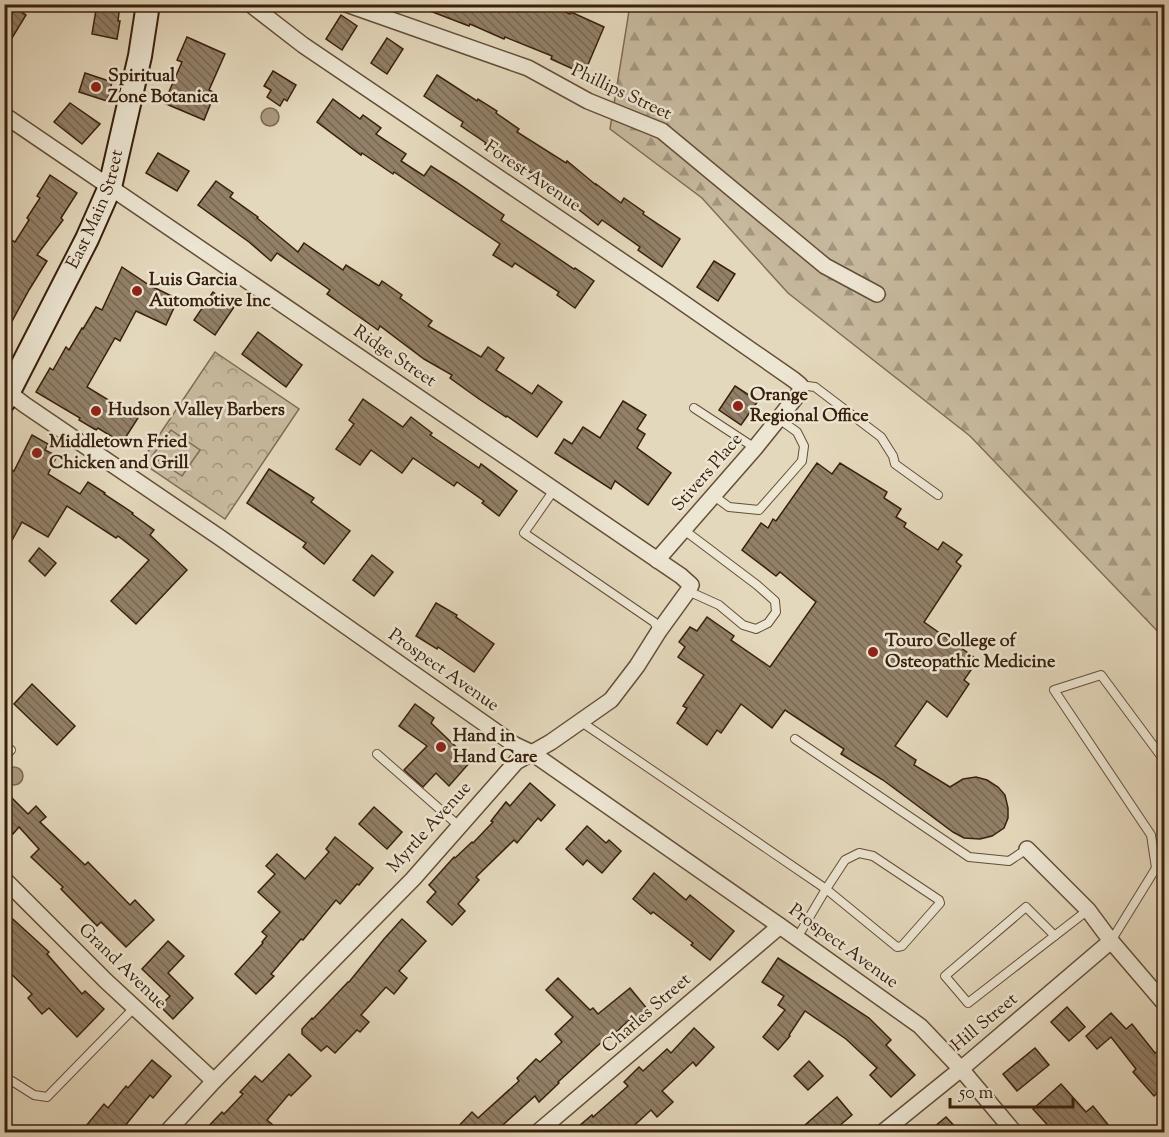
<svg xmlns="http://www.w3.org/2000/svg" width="1169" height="1137" font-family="'Sorts Mill Goudy',serif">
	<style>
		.forest { fill: url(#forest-firs); stroke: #806c55; stroke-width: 1.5 }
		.park { fill: url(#park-crowns); stroke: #806c55; stroke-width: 1.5 }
		.garden { fill: #c7b99e; stroke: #806c55; stroke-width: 1.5 }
		.water { fill: #aa9980; stroke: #7d6952; stroke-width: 1.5 }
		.building { fill: url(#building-back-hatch); stroke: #39200c; stroke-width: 1.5 }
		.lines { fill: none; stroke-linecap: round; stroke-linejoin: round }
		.service-casing { stroke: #644e38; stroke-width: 10 }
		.minor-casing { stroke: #644e38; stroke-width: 18 }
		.secondary-casing { stroke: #39200c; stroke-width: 26 }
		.service { stroke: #ede6d3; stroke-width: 8 }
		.minor { stroke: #ede6d3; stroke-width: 15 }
		.secondary { stroke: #ede6d3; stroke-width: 22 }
		.poi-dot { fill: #8f2418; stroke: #ede6d3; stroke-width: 2 }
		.labels { text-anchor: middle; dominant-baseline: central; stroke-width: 5; stroke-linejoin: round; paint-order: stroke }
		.poi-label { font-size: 18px; font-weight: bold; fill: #39200c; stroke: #ede6d3; text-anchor: start }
		.street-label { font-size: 18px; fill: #39200c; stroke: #ede6d3 }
	</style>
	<defs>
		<pattern id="forest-firs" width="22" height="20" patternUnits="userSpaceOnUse" patternTransform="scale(1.5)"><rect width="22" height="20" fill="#c7b99e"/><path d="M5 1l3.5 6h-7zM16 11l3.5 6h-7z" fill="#a3967f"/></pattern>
		<pattern id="park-crowns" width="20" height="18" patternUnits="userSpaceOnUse" patternTransform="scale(1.5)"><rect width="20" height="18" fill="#c7b99e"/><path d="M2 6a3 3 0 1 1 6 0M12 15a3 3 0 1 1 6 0" fill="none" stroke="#a3967f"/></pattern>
		<pattern id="building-back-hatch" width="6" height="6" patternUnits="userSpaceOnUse" patternTransform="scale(1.5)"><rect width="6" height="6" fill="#928068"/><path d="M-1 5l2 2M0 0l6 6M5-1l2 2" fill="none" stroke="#786854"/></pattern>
	</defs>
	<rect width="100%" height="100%" fill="#e4d8bc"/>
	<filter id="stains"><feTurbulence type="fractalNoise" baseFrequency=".00333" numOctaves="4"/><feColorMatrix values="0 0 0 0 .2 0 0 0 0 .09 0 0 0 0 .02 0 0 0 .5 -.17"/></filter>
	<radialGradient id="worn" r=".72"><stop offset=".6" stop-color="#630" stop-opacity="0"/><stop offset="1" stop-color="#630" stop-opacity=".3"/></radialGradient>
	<polygon class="forest" points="630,5 1164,5 1164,638 970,436 788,293 702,198 610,129"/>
	<polygon class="park" points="215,352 299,409 225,519 141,462"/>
	<polygon class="garden" points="171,430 200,450 182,476 152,456"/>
	<g class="water">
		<circle cx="270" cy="117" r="9"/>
		<circle cx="14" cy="776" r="9"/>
	</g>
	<g class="building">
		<polygon points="4,4 9,4 26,15 4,51"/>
		<polygon points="97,4 120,4 118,21 120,21 117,39 92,34"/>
		<polygon points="417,4 546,4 570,14 571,12 604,27 584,74 551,59 552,56 505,37 504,39 470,24 469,26 417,6"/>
		<polygon points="341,15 357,26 342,50 326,39"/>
		<polygon points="187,37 225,54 209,90 215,93 204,120 164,103 182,62 177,60"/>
		<polygon points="387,38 403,49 387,74 371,63"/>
		<polygon points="273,71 296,85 287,101 284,99 280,106 267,97 271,90 264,86"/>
		<polygon points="85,73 112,82 107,101 79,92"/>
		<polygon points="437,75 477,101 478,99 497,111 496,113 519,129 517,132 566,163 567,161 596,185 596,184 621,203 624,198 644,212 643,214 680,239 662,267 638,250 640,247 602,220 598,225 548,185 549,184 485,144 486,143 461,126 463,122 424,96"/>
		<polygon points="333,99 360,119 363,115 381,128 376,134 406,154 401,161 424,176 431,166 456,182 504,215 501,220 574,269 575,268 594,281 575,308 557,295 559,292 515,263 512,267 493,255 500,244 394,172 393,174 362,153 361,155 317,122"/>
		<polygon points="70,103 100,124 82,144 54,122"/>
		<polygon points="158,153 189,171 177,191 146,173"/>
		<polygon points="50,175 77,193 61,218 63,220 37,255 47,261 29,290 4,336 4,236 15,242 29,220 27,218 40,198 37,196"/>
		<polygon points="216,181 233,193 230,197 258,217 257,218 298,252 304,243 343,270 346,265 379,286 382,281 402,295 400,298 432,321 428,326 481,357 488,347 504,358 496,370 532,394 538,385 562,402 537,437 507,416 506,417 479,399 450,378 452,375 424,359 380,326 378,330 327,294 330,290 277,253 271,261 249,242 198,205"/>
		<polygon points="714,261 735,274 718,301 697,287"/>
		<polygon points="122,267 149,285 178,299 166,325 136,311 120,341 115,338 87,387 138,418 122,443 98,428 96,430 79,420 80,418 36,392 50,368 53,370 66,347 69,350 82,328 83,329 96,307 102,310"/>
		<polygon points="213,292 234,307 215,335 194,320"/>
		<polygon points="258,332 302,365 286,387 242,354"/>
		<polygon points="735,386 758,401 741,425 719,410"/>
		<polygon points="363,399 403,427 411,417 432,433 430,435 479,468 481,464 517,491 499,516 482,503 484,501 457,482 454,486 413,458 402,473 371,450 360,465 336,449 354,424 349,420"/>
		<polygon points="623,401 646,415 637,429 645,434 637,448 671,473 648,505 615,481 611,489 555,453 564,439 572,444 583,427 600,438"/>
		<polygon points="32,435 48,444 45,450 57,456 48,474 80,494 88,482 105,493 104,494 133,513 132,514 154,530 150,535 187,570 136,624 111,601 149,560 118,536 116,538 67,506 48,537 22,522 4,555 4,467 14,471"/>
		<polygon points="817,463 832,474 840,463 887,492 884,498 901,509 896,517 906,523 904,527 938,550 943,542 962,555 956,562 961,566 924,622 978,660 964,680 969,684 947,717 927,701 895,746 916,760 914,765 950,787 963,779 976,777 987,780 998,787 1005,795 1008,808 1008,818 1004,828 992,836 980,839 964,838 953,832 883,780 841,754 844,749 785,710 772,728 741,704 721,733 717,730 707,745 677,723 687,708 683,706 704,675 678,657 685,647 679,642 690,627 697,631 707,617 734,636 731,640 770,667 816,602 780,572 776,576 742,550 761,523 768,528 773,519 776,521"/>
		<polygon points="269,469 314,498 311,502 350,531 324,564 303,547 306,543 247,503"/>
		<polygon points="39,548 56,563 45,576 29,561"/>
		<polygon points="372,555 393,572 374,596 353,580"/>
		<polygon points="436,603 457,615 456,617 494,644 474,672 438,647 437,649 416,636"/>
		<polygon points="32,684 75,726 57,745 14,704"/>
		<polygon points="415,704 434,718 431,723 471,761 449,786 436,773 423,787 404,770 427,746 399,726"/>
		<polygon points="530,783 555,805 541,821 538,818 517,843 514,840 476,877 479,880 458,904 465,911 452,925 427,902 436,892 429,885 454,857 455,858 472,842 473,843 493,822 491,821 506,802 510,806"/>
		<polygon points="4,790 28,814 36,806 46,817 40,822 85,865 88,862 130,905 135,900 154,920 126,947 101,922 97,926 61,889 63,887 31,857 39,849 19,827 13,834 4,825"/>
		<polygon points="374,807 402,832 387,849 359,824"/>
		<polygon points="587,826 606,843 609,840 621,851 602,873 587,860 583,865 566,849"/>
		<polygon points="335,837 373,868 359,885 357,884 340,904 336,900 303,940 301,939 271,974 274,976 256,994 235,974 263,943 262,942 267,936 262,932 280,912 258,892 275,874 266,866 277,854 305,879 329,852 326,849"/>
		<polygon points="654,873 686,900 690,895 734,931 710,960 691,945 693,943 653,912 651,914 633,899"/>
		<polygon points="4,911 49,952 47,954 82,994 85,991 104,1009 77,1037 49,1008 42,1014 28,998 32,994 4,967"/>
		<polygon points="402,919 426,941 399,971 407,978 394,994 386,987 361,1015 369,1022 360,1032 357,1030 335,1053 327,1046 321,1051 302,1034 302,1029 312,1018 313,1019 348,982 349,982 384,939"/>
		<polygon points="168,941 184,956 168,973 193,998 173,1019 160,1006 170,996 142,969"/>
		<polygon points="778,958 869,1018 891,1040 886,1045 915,1075 891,1097 870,1075 877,1068 846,1039 805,1011 789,1035 790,1036 778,1050 763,1037 785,1010 778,1005 784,996 762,982"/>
		<polygon points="558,978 590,1010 593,1008 598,1014 630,988 648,1010 632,1023 629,1020 608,1040 606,1038 558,1082 559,1083 539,1102 535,1096 495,1132 453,1132 472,1112 478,1118 519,1081 517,1078 536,1059 540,1062 562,1042 555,1034 573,1017 546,990"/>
		<polygon points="1067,1007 1085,1027 1069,1041 1051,1022"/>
		<polygon points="1111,1013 1126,1029 1132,1024 1155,1053 1158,1051 1164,1059 1164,1087 1154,1096 1133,1072 1136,1069 1111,1037 1097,1049 1086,1036"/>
		<polygon points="694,1028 714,1047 696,1066 693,1062 662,1091 673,1102 657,1117 651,1110 627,1132 572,1132 592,1115 593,1117 628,1086 624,1082 639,1067 643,1071 667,1049 671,1053"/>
		<polygon points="1035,1048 1049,1065 1017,1091 1003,1074"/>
		<polygon points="289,1054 311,1076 291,1096 289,1094 267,1120 273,1125 266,1132 203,1132 222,1112 224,1114 243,1094 240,1092 255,1076 262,1082"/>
		<polygon points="152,1060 171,1076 153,1098 150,1095 120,1132 81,1132 104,1104 108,1108 126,1086 128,1088"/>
		<polygon points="809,1061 823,1076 808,1090 794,1076"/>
		<polygon points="1061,1084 1086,1112 1093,1106 1114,1132 1054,1132 1033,1109"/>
		<polygon points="837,1097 852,1115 832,1132 797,1132"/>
		<polygon points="946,1117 960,1132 928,1132"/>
	</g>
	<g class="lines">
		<g class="service-casing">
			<g id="service">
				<polyline points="800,385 815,387 881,437 893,456 895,464 938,495"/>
				<polyline points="694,408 755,448"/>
				<polyline points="554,490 524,533 654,622 659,631"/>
				<polyline points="714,496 729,507 759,510 802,461 804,446 797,432 779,419"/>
				<polyline points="684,530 757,585 775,601 776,612 768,623 756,629 743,625 719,605 688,591"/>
				<polyline points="580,721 826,889 897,947 902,946 940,903 939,900 873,856 859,853 845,860 826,889 797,938"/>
				<polyline points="795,739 969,857 1009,861 1027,849"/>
				<polyline points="377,754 459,826"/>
				<polyline points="4,757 11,750"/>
				<polyline points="1156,868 1151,835 1054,690 1101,675 1164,760"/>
				<polyline points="1055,936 1026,907 945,976 968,1003 1088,910"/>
				<polyline points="1111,941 1156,868 1164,850"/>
				<polyline points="4,1082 12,1081 34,1095 47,1097 135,1007"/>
			</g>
		</g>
		<g class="minor-casing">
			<g id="minor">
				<polyline points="250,4 303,45 666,291 794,380 800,385 800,392 755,448 657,560"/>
				<polyline points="346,4 528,68 588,101 662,131 825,266 877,294"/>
				<polyline points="4,115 681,576 691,585 688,591 659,631 637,666 611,700 551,742 516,762 413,879 214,1081 167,1132"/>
				<polyline points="4,389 25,405 222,539 515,745 532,753 780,926 920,1026 961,1069 1014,1132"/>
				<polyline points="1027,849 1088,910 1111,941 1164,1003"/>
				<polyline points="4,879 106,981 214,1081"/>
				<polyline points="538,1132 780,926"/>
				<polyline points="883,1132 961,1069 1111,941"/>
			</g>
		</g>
		<g class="secondary-casing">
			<g id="secondary">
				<path id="s1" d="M4 401 87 239 110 187 140 56 148 4"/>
			</g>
		</g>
		<use href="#service" class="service"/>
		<use href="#minor" class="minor"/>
		<use href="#secondary" class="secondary"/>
	</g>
	<g class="poi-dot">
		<circle cx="96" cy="87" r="6"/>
		<circle cx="137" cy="291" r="6"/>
		<circle cx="738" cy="406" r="6"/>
		<circle cx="96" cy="411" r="6"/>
		<circle cx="37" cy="453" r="6"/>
		<circle cx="873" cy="652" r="6"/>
		<circle cx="441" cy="747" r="6"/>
	</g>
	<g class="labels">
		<g class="poi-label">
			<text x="108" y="77">Spiritual<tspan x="108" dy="21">Zone Botanica</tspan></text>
			<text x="149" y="281">Luis Garcia<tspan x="149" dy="21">Automotive Inc</tspan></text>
			<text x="750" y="396">Orange<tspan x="750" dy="21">Regional Office</tspan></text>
			<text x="108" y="411">Hudson Valley Barbers</text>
			<text x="49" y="443">Middletown Fried<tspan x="49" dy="21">Chicken and Grill</tspan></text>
			<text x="885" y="642">Touro College of<tspan x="885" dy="21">Osteopathic Medicine</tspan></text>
			<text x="453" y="737">Hand in<tspan x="453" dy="21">Hand Care</tspan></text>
		</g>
		<g class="street-label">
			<text transform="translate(621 93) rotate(25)">Phillips Street</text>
			<text transform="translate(532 177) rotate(34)">Forest Avenue</text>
			<text stroke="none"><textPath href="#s1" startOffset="213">East Main Street</textPath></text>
			<text transform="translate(394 357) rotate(34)">Ridge Street</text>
			<text transform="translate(708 473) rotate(-49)">Stivers Place</text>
			<text transform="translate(443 671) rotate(35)">Prospect Avenue</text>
			<text transform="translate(430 828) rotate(-48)">Myrtle Avenue</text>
			<text transform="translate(843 947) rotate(36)">Prospect Avenue</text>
			<text transform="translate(122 967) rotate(44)">Grand Avenue</text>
			<text transform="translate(647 1014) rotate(-41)">Charles Street</text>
			<text transform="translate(985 1023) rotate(-40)">Hill Street</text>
		</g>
	</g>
	<rect width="1169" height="1137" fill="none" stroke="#e4d8bc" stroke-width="24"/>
	<rect x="6" y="6" width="1157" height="1125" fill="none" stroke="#39200c" stroke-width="3"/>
	<rect x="12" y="12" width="1145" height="1113" fill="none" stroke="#39200c" stroke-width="1.5"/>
	<path d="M950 1098v9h123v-9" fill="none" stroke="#39200c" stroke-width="3"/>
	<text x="959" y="1098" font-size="18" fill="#39200c" stroke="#ede6d3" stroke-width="4.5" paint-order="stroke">50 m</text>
	<rect width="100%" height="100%" filter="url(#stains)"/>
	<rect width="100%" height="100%" fill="url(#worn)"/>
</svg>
